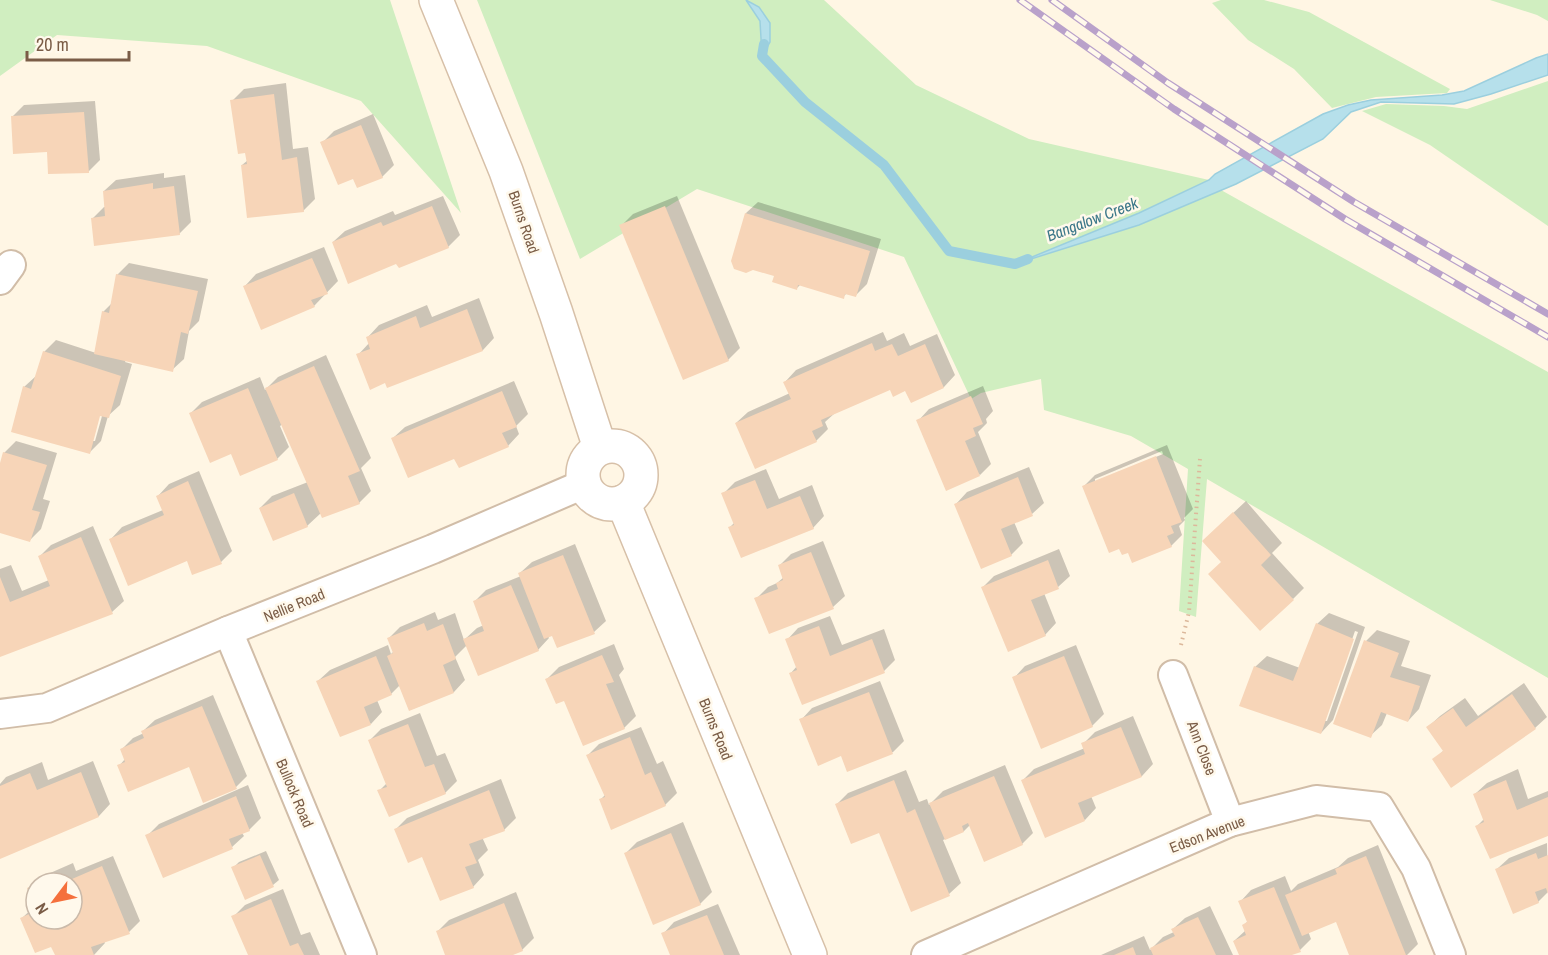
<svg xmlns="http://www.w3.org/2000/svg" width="1548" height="955" font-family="'Archivo Narrow',sans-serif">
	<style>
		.green { fill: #d0eec0; fill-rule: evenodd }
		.water { fill: #b6e0eb; stroke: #9bcfde; stroke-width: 1.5 }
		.shadow { fill: #0003; fill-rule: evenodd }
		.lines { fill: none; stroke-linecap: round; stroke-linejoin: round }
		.stream { stroke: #9bcfde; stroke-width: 10 }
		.building { fill: #f7d5b8 }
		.street-casing { stroke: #d1bda8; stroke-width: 32 }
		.secondary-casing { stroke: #d7c0a8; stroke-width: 36 }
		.path { stroke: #dcb89b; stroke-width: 4; stroke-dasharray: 1.5 4.5; stroke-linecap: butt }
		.street { stroke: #fff; stroke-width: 28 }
		.secondary { stroke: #fff; stroke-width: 33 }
		.rail-casing { stroke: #b9a1ca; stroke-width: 7 }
		.rail { stroke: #fff9ec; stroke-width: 4.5; stroke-dasharray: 14; stroke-linecap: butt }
		.labels { text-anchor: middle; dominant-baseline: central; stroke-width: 5; stroke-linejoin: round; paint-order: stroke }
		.street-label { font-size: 15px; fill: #7a5c46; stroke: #fff9ec }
		.water-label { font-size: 16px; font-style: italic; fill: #3b7789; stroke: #fff9ec }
	</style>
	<rect width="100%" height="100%" fill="#fff6e4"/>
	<g class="green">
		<polygon points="0,0 390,0 461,213 361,101 207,46 57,35 0,76"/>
		<path d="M477 0H824L916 85 1029 139 1209 180 1139 213 1025 261 1139 225 1221 190 1548 372V678L1207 479 1196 617 1179 611 1188 469 1131 436 1044 410 1041 379 981 393 971 399 904 257 697 189 580 259ZM747 1 770 23 762 55 760 21Z"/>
		<polygon points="1221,0 1264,0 1309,12 1450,89 1447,93 1376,97 1332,108 1294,69 1248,40 1212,3"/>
		<polygon points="1490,0 1548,0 1548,21 1537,15"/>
		<polygon points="1548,81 1548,226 1430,145 1362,111 1386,104 1444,106 1467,109"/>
	</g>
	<g class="water">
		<polygon points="746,0 759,7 770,23 770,42 762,56 760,21"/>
		<polygon points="1548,54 1548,75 1491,94 1454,104 1381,102 1351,112 1323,139 1236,184 1139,225 1015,264 1139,213 1209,180 1215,174 1323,114 1348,105 1371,100 1442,95 1464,91 1536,58"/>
	</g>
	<g class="shadow">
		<polygon points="286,83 293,149 308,147 315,199 303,211 242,165 248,160 247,151 232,101 244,89"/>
		<polygon points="95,101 100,160 88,172 48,151 13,116 24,105"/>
		<polygon points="373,114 394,165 382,177 358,187 354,177 322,143 334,131"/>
		<polygon points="164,173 164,178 185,175 191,222 179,234 92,219 104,207 106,207 104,191 116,180"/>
		<polygon points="443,196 460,235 448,247 397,262 333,242 345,231 393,211 395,215"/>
		<polygon points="677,196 740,348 728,360 621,226 633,214"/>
		<polygon points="758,202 881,239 867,284 855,296 847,293 843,297 801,284 796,289 775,275 753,269 746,213"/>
		<polygon points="324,247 338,281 314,306 245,286 256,274"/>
		<path d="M129 263 208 279 199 321 189 331 184 359 172 370 126 360 125 362 132 364 120 405 108 416 101 441 90 452 24 387 36 376 44 352 56 340 96 353 103 312 112 303 117 275ZM101 408 104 409 95 441H92Z"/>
		<polygon points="479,298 494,338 483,350 388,386 386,381 358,355 370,342 368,337 379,325 427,305 432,317"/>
		<polygon points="883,332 887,341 904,333 910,346 937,334 955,375 944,387 911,401 906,389 891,388 835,413 825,422 828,429 816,441 736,423 748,412 790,393 785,382 796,370"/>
		<polygon points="326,355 371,458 361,468 371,491 359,503 321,513 307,526 260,508 272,496 308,482 283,424 280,426 289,447 277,459 232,452 190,414 202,402 260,377 265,390 278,377"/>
		<polygon points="514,381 528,414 516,426 519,434 508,446 455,457 393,438 405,427"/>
		<polygon points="983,386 993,411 986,419 987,423 978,432 991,464 980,475 918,421 929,409"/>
		<polygon points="16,441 57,453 43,499 50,501 41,529 29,541 0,532 0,468 4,453"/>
		<path d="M1167 445 1193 509 1184 518 1185 520 1179 526 1182 535 1171 546 1129 551 1083 487 1095 475ZM1162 451 1163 454 1095 482V479Z"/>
		<polygon points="1029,467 1044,503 1032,514 1014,522 1023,543 1011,555 956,504 967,492"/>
		<polygon points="766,469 779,499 812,485 824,516 813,528 730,527 735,522 723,494 735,482"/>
		<polygon points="199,471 232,551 221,562 188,559 111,539 122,527 163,510 158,496 169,484"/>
		<polygon points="1246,501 1282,543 1272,553 1304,588 1293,599 1223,562 1215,530"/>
		<polygon points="93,526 124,601 112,612 0,655 0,569 11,565 22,591 49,580 39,557 51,545"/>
		<polygon points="823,541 845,596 833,607 756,599 768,587 777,583 784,577 779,566 791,554"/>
		<polygon points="575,544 606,621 594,632 553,634 548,636 549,638 538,650 467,645 455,657 465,680 454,692 410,710 400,685 391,694 377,700 382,712 371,724 318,681 330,670 388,645 391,654 394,651 389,638 400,627 435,612 438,620 455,613 464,640 477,628 484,625 475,601 486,590 521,576 520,573 532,562"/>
		<polygon points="1059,549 1070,576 1058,587 1044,593 1056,623 1045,635 983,587 994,576"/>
		<path d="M1329 613 1365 627 1333 720 1321 733 1255 667 1267 656 1300 668 1317 624ZM1355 631 1358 632 1327 721H1324Z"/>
		<polygon points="830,616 842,645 884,629 895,660 884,671 791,673 797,666 787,640 798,628"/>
		<polygon points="1377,630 1410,641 1401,666 1431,675 1419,709 1408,721 1387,713 1382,725 1370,736 1366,641"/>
		<polygon points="614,644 624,669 619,675 636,716 624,728 565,699 547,679 559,667"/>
		<polygon points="1076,645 1104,714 1092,726 1014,678 1025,666"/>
		<polygon points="880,681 904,741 893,752 848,770 842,755 801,720 812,708"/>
		<polygon points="1524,683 1547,717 1535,728 1434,760 1444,750 1428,727 1440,716 1465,698 1478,716"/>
		<polygon points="213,695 247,776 234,789 189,765 119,766 125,759 121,750 133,738 144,733 143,731 155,720"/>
		<polygon points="420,713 437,756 445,753 457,781 445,793 379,791 387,783 369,741 381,729"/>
		<polygon points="1133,716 1153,764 1142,776 1091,796 1096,808 1085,820 1023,780 1034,769 1085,748 1083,744 1095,732"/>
		<polygon points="641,727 657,764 663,761 677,793 665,805 600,800 605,795 588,755 599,744"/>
		<polygon points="93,761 110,804 99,816 0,858 0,784 6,777 42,762 48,780"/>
		<polygon points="1005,765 1033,833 1022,844 970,825 964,831 943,840 961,883 949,894 912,910 880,831 837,804 848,793 906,770 919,802 927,799 929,805 943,791"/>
		<polygon points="1518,769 1528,799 1548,791 1548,835 1477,826 1484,819 1475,794 1487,783"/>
		<polygon points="501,779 516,818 504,830 482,837 488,850 478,860 484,875 473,887 423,855 395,830 407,818"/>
		<polygon points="248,785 261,818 249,830 242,833 244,836 232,847 147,836 159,824"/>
		<polygon points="683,822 712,892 700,904 626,853 637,842"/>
		<polygon points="1547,843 1548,892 1538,902 1497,869 1509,858"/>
		<polygon points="1378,845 1418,944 1407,955 1351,955 1337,920 1308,931 1311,939 1300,950 1288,955 1240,955 1234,941 1246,930 1244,925 1248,921 1240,902 1251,890 1285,876 1291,891 1298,884 1338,867 1348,858"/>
		<polygon points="266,851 279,880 273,885 233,868 239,862"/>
		<polygon points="113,856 140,921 129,932 104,941 105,943 94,955 56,955 52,945 22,918 36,905 36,919 72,919 72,883 36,883 36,905 29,888 41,877 73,863 76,871"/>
		<polygon points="283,889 301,935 310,932 320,955 249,955 233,917 245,905"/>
		<polygon points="516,892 534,938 522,950 508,955 453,955 437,932 449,920"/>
		<polygon points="718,904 740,955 671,955 663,934 674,922"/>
		<polygon points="1210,906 1233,955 1101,955 1144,936 1150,950 1163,937 1174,932 1173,929 1185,918"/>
	</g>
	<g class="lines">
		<polyline class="stream" points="764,44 762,56 805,102 884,165 949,251 1015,264 1028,259"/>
	</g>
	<g class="building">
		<polygon points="274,94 282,160 297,157 304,212 247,218 241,165 247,164 245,153 238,154 230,100"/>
		<polygon points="84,112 89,173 48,174 47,152 13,154 11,116"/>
		<polygon points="361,125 383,178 357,188 353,179 338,185 320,142"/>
		<polygon points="153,183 153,189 174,186 180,235 94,246 91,218 105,216 103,191"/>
		<polygon points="432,206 449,248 399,268 396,264 348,284 332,242 381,222 383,226"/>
		<polygon points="665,206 729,361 683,380 619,225"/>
		<polygon points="745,213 870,251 856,297 845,294 844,299 798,285 797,290 772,282 774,276 753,270 746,273 734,269 731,261"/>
		<polygon points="312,258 328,294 311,300 315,307 261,330 243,286"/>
		<polygon points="116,274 198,291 188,334 181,332 173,372 94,354 102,311 109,313"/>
		<polygon points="467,309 483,351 387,388 385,383 370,390 356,354 370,349 366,337 416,316 420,328"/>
		<polygon points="872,343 875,351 892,344 898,356 925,344 944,388 911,403 905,391 893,397 890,390 821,420 823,426 812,431 817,442 755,469 735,423 791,399 783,382"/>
		<polygon points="43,351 121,376 109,418 100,416 90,454 11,432 23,386 31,389"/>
		<polygon points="314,366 360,471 348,476 360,504 322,518 265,388"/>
		<polygon points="248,388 278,460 240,476 231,454 210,463 189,413"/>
		<polygon points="502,391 517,427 502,433 509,447 459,468 454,459 408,478 391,438"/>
		<polygon points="971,396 983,424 973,428 976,436 965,441 980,476 946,491 916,420"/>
		<polygon points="3,452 47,465 32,510 40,512 30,542 0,533 0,463"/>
		<polygon points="1156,456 1182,522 1171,526 1174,533 1167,536 1172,547 1132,563 1128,553 1122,555 1119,549 1109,553 1082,486"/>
		<polygon points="1018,477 1033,516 1001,529 1012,556 981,569 954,504"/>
		<polygon points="755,480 767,509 800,496 814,529 741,558 728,527 734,525 721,493"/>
		<polygon points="188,481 222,564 192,575 187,561 128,586 109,539 164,515 156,496"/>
		<polygon points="294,493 308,527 273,541 259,508"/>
		<polygon points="1233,512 1271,555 1261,565 1294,600 1260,631 1208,574 1221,562 1202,541"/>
		<polygon points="81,537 113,614 0,657 0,577 10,602 50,586 38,556"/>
		<polygon points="811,552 834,609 769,634 754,598 778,589 776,583 783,580 778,565"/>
		<polygon points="563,555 595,634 557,648 552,636 544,639 518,573"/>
		<polygon points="1048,560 1059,589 1031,600 1046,636 1008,652 981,587"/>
		<polygon points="511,585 539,651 478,676 463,639 484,631 473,601"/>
		<polygon points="424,623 427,631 443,624 456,659 443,665 454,693 409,711 387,656 393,653 387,638"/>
		<polygon points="1316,623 1354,639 1321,734 1239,706 1254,666 1293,681"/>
		<polygon points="819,626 830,656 872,639 885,673 802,705 789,673 797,670 785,639"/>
		<polygon points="1364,640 1399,653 1390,677 1420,686 1408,722 1381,712 1371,738 1333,724"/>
		<polygon points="602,655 614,682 606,684 625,729 583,746 564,701 556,704 545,679"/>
		<polygon points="376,656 392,695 364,707 371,725 340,737 316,681"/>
		<polygon points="1064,656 1093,727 1041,749 1012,677"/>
		<polygon points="869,692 893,754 847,772 841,756 818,766 799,719"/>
		<polygon points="1512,694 1536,729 1451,788 1432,759 1443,751 1426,727 1453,708 1466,727"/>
		<polygon points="202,706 237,789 203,803 189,767 128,792 117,765 125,762 120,749 144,738 141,731"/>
		<polygon points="408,724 425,767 434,764 446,794 389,817 377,790 387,787 368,740"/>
		<polygon points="1121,727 1142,777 1078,803 1085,821 1045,838 1021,780 1085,754 1081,743"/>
		<polygon points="630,737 645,775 651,772 666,806 611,830 599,799 605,797 586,755"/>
		<polygon points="81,772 99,817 0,859 0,786 30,773 37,790"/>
		<polygon points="994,776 1023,845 984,862 968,823 962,826 964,832 945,840 929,803"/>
		<polygon points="894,780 907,813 915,809 950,896 911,912 879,833 851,844 835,804"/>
		<polygon points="1506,780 1517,810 1548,797 1548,836 1490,859 1475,826 1484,822 1473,794"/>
		<polygon points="489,790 505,831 469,844 477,863 465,867 474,888 440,901 422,857 408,863 394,829"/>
		<polygon points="236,796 250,831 229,839 233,849 163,878 145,835"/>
		<polygon points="671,833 701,905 653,925 624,853"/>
		<polygon points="1536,853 1538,859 1548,855 1548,894 1546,888 1535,892 1539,903 1513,914 1495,869"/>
		<polygon points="260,855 274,887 245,900 231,867"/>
		<polygon points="1366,856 1406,955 1349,955 1336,922 1302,936 1285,895 1337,874 1335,869"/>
		<polygon points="102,866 130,934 91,947 94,955 55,955 51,947 35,953 20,918 36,911 36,919 72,919 72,883 39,883 61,874 65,882"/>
		<polygon points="36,884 36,909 27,888"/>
		<polygon points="1274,887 1301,952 1292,955 1239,955 1233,941 1246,935 1242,925 1247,922 1238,901"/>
		<polygon points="271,899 290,946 298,943 304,955 248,955 231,916"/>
		<polygon points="504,903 523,951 513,955 445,955 436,931"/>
		<polygon points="707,915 724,955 670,955 661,933"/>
		<polygon points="1198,917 1216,955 1153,955 1150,948 1175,936 1171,929"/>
		<polygon points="1133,947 1136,955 1114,955"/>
	</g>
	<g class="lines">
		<g class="street-casing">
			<g id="street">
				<polyline points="0,280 11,265"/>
				<polyline points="228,631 362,955"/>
				<polyline points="1173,675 1230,822"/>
				<polyline points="0,714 47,708 228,631 433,549 584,484"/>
				<polyline points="926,955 1230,822 1316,800 1379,807 1416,868 1451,955"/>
			</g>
		</g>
		<g class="secondary-casing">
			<g id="secondary">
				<polyline points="436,0 506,171 556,313 600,448"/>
				<circle cx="612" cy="475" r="29"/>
				<polyline points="623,502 810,955"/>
			</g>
		</g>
		<polyline class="path" points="1181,645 1189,612 1200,459"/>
		<use href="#street" class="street"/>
		<use href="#secondary" class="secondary"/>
		<g class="rail-casing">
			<g id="rail">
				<polyline points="1020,0 1174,109 1345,219 1548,337"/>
				<polyline points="1052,0 1168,83 1354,202 1548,314"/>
			</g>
		</g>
		<use href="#rail" class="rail"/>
	</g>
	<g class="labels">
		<g class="street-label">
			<text transform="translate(524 222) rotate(71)">Burns Road</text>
			<text transform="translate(294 605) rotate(-22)">Nellie Road</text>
			<text transform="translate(716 729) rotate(68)">Burns Road</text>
			<text transform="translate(1202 748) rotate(69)">Ann Close</text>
			<text transform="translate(295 793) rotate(67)">Bullock Road</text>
			<text transform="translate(1207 834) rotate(-21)">Edson Avenue</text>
		</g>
		<g class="water-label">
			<text transform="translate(1092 219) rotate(-21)">Bangalow Creek</text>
		</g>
	</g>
	<g transform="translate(54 901) rotate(238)"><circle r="28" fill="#fff9ec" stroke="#cabaaa" stroke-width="1.5"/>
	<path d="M0-4.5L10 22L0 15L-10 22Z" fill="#f5703c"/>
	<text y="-9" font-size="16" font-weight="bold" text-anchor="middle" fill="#7a5c46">N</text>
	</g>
	<path d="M27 51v9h102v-9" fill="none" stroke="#7a5c46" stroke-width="3"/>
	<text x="36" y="51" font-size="18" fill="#7a5c46" stroke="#fff9ec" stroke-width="4.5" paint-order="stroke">20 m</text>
</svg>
